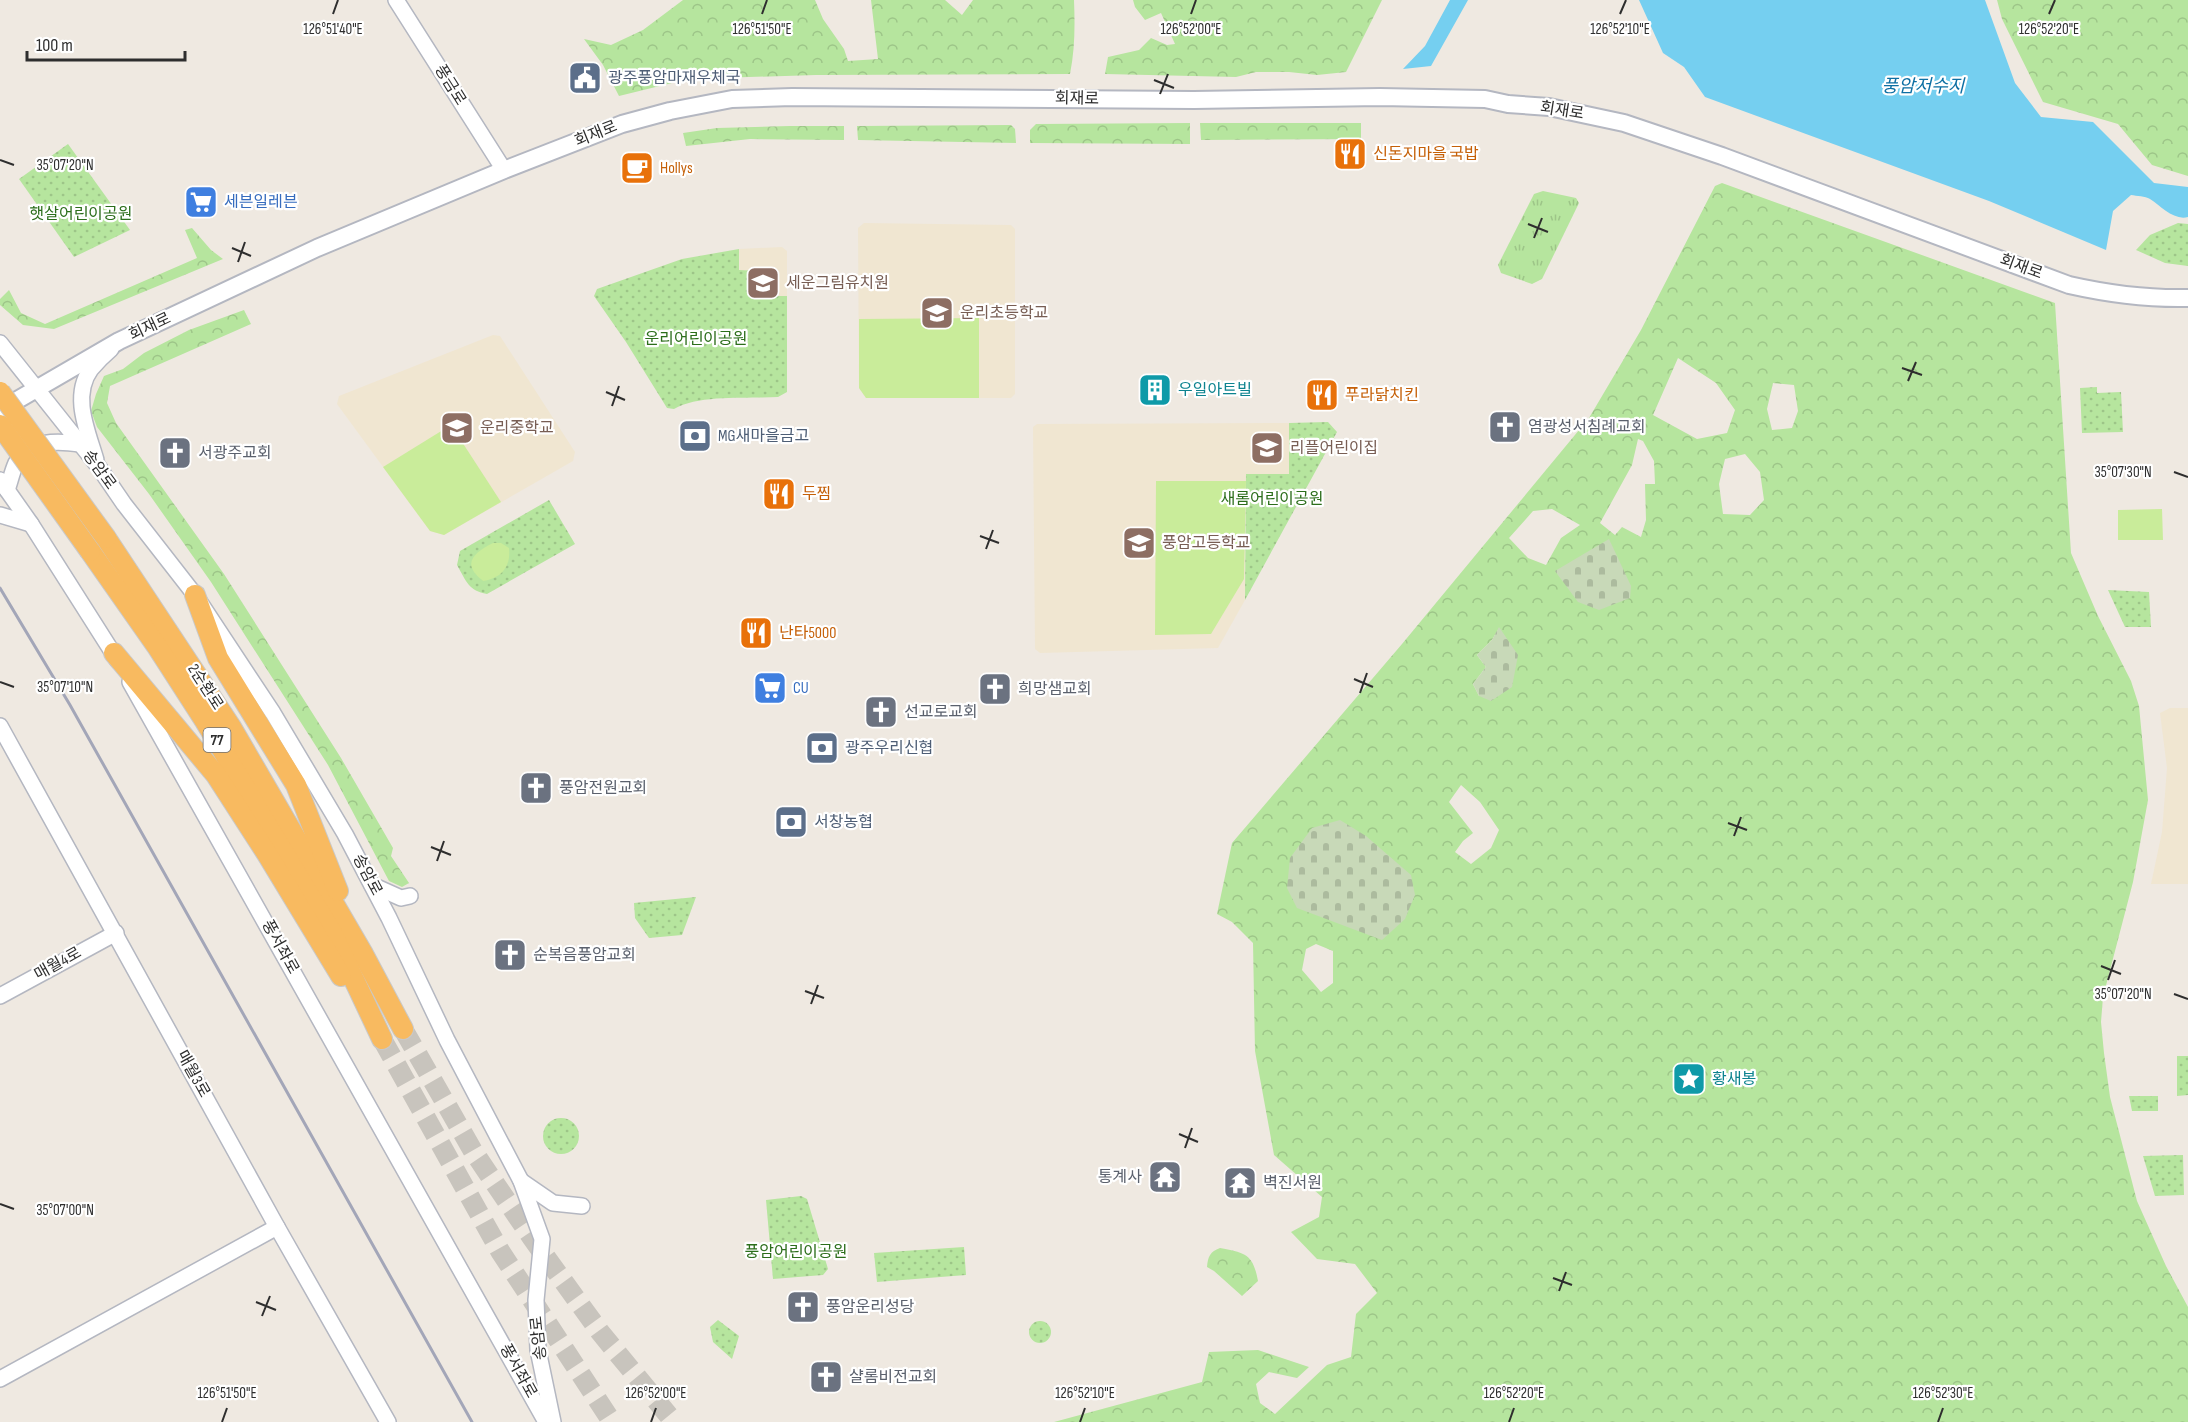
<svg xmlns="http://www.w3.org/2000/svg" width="2188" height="1422" font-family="'Sofia Sans Condensed','Noto Sans KR',sans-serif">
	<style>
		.education { fill: #f0e6d1 }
		.grass { fill: url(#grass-tufts) }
		.forest { fill: url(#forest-crowns); fill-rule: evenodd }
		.cemetery { fill: url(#cemetery-stones) }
		.park { fill: url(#park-dots) }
		.pitch { fill: #c9ec9a }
		.water { fill: #75cff0 }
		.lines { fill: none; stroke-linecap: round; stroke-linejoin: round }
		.trunk-tunnel { stroke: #c8c4bd; stroke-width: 20; stroke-dasharray: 20 10; stroke-linecap: butt }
		.tertiary-casing { stroke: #b4b7c1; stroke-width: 18 }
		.secondary-casing { stroke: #b4b7c1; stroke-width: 20 }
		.trunk-casing { stroke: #c9c9c9; stroke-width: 22 }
		.tertiary { stroke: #fff; stroke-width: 15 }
		.secondary { stroke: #fff; stroke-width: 16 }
		.trunk { stroke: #f8ba60; stroke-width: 20 }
		.rail { stroke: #a3a6b8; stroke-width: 3 }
		.trunk-bridge-casing { stroke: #c9c9c9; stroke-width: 22; stroke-linecap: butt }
		.trunk-bridge { stroke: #f8ba60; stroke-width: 20 }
		.ticks { fill: none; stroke: #2e2e2e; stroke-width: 2 }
		.labels { text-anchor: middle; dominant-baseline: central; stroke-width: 4.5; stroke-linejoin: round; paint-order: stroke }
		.shield { fill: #fff; stroke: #6d6d6d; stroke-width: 1.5 }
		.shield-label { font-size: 15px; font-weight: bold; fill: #2e2e2e }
		.service-label { font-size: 16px; fill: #4e5e75; stroke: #fff; text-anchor: start }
		.street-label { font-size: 16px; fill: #2e2e2e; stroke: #fff }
		.food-label { font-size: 16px; fill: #c56008; stroke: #fff; text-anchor: start }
		.shop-label { font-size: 16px; fill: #366cbe; stroke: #fff; text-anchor: start }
		.park-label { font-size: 16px; fill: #2c6e1b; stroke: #fff }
		.education-label { font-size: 16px; fill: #785e54; stroke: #fff; text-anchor: start }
		.culture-label { font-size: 16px; fill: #0d838f; stroke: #fff; text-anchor: start }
		.worship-label { font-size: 16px; fill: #5b616d; stroke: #fff; text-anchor: start }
		.water-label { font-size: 18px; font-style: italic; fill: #0d6fa3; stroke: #fff }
		.ticks-label { font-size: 15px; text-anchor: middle; fill: #2e2e2e; stroke: #fff; stroke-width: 4.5; stroke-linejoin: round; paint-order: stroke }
	</style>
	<defs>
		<pattern id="grass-tufts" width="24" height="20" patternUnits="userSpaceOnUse" patternTransform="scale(1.5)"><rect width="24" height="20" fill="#b6e59e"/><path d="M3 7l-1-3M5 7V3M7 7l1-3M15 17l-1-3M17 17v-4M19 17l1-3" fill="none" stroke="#9dc588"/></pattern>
		<pattern id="forest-crowns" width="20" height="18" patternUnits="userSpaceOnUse" patternTransform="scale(1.5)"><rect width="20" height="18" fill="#b6e59e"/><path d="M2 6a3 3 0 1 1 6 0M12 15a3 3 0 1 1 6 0" fill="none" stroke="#9dc588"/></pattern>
		<pattern id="cemetery-stones" width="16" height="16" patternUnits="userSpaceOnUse" patternTransform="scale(1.5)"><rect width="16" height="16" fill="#c8d9b8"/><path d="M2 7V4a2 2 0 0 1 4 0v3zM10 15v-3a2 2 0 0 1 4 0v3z" fill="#acbb9e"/></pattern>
		<pattern id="park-dots" width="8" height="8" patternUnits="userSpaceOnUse" patternTransform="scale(1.5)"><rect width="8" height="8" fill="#b6e59e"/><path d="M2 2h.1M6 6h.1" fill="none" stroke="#9dc588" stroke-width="1.8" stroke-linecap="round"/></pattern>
	</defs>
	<rect width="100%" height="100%" fill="#efe9e1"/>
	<g class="education">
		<polygon points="864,223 1011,225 1015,229 1015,394 1011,398 866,398 859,388 858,228"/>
		<polygon points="782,247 787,251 787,296 740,296 739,249"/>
		<polygon points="493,335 500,336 575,452 573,461 444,535 430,531 337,404 339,396"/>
		<polygon points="1289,423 1289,474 1246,474 1245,600 1218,648 1040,653 1035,649 1033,427 1037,424"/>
		<polygon points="2170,708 2188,708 2188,884 2151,884 2162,832 2167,768 2160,713"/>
	</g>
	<polygon class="grass" points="1543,191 1576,198 1579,203 1542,279 1532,284 1501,273 1498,265 1534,194"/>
	<g class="forest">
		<path d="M683 0H815L823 19 844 49 848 61 878 59 871 0H945L962 15 973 0H1074C1075 26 1075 49 1070 74L816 75 718 78 672 83 619 96 603 65 584 39 611 45 643 30Z"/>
		<polygon points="1133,0 1382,0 1346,72 1317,75 1289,72 1256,72 1236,77 1105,74 1108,57 1139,50 1151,38 1167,45 1175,44 1161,13 1145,20 1135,7"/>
		<polygon points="1997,0 2188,0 2188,176 2152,165 2118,124 2043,102 2002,19"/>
		<polygon points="1190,123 1190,144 1030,143 1030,130 1036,124"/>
		<polygon points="1200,123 1361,123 1361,139 1201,140"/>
		<polygon points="1011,125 1015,129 1016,143 858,140 857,126"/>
		<polygon points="790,126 844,126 844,140 750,139 686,146 683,133 717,128"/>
		<path d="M1722 183 2055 303 2071 553 2098 616 2131 681 2139 706 2148 800 2133 882 2103 997 2101 1022 2104 1053 2110 1097 2137 1201 2166 1266 2188 1307V1422H1054L1202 1382 1209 1352 1258 1350 1309 1367 1297 1378 1269 1372 1256 1384 1260 1403 1275 1414 1327 1365 1351 1357 1356 1314 1377 1293 1355 1264 1317 1259 1291 1232 1319 1217 1322 1197 1274 1155 1255 1051 1253 943 1232 922 1217 914 1232 843 1402 644 1589 418 1641 330 1715 186ZM1678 358 1716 383 1735 410 1727 433 1697 439 1653 415ZM1773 383 1794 385 1798 411 1792 428 1772 430 1767 409ZM1638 439 1643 441 1654 461 1655 484H1645L1646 520 1641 537 1622 527 1615 535 1600 523 1632 465ZM1745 454 1760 472 1764 500 1750 515 1723 514 1719 484 1725 459ZM1552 509 1580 525 1561 538 1546 565 1528 558 1509 538 1533 511ZM1499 628 1479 696 1473 684 1486 667 1477 655 1492 640ZM1461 785 1480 802 1499 830 1491 848 1471 864 1455 852 1463 841 1473 833 1449 802ZM1316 944 1333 951V983L1321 992 1302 970 1306 949Z"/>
		<polygon points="192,228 211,250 223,259 54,329 23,325 0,305 0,299 9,290 21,313 45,324 197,258 185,230"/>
		<polygon points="244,310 251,324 110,386 107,403 116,423 224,574 341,758 393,848 391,856 409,883 402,887 389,881 328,765 211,582 149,494 97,427 91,411 96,394 104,376 123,369 144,353 189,330"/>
		<path d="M1220 1248C1246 1253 1253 1254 1258 1281L1242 1296 1214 1271 1207 1267C1208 1256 1210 1252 1220 1248Z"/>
	</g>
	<g class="cemetery">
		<polygon points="1609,539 1631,586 1630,598 1599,610 1578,602 1555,571"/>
		<polygon points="1499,627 1518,655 1512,687 1491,701 1479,696 1473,684 1486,667 1477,655 1492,640"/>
		<polygon points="1340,820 1366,836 1411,875 1415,895 1405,919 1382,940 1297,908 1287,888 1290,858 1312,828"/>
	</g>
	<g class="park">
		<polygon points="68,144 130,230 74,257 19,179"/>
		<polygon points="2178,223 2188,224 2188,266 2165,263 2136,250 2150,235"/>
		<path d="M739 249V270L760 271 761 296H787V392L778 397C748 399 700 394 674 409L667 408 626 342 594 296 597 289 682 259Z"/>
		<polygon points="2097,387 2097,393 2121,392 2123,432 2082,433 2080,388"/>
		<polygon points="1328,422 1337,432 1245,600 1246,474 1289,474 1289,423"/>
		<path d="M549 500 575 544 487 594C469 591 466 581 457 565L460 551Z"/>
		<polygon points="2108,590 2149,592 2151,627 2125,627"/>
		<polygon points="696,897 682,935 649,938 635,918 634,903"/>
		<polygon points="2177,1056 2188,1056 2188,1095 2177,1096"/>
		<polygon points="2129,1096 2158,1096 2158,1111 2132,1111"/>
		<circle cx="561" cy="1136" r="18"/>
		<polygon points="2183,1155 2184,1195 2155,1196 2143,1156"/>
		<polygon points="801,1196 807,1199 828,1269 823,1275 773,1279 766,1200"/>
		<polygon points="964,1247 966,1275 877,1282 874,1253"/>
		<polygon points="718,1320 739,1336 732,1359 713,1342 710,1327"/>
		<circle cx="1040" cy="1332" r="11"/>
	</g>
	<g class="pitch">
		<polygon points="979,318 979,398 866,398 859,388 859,319"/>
		<polygon points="451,425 501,502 444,535 430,531 383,467"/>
		<polygon points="1156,481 1246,481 1244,579 1211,634 1155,635"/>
		<polygon points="2162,509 2163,540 2118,540 2118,510"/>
		<path d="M493 543H501L509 548C511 567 501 578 483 581 461 564 473 553 493 543Z"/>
	</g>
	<g class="water">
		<polygon points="1450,0 1468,0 1431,66 1403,69 1425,46"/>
		<path d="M1639 0H1985L2015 83 2041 117 2093 122 2154 183 2188 187V217C2174 221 2161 206 2150 199 2145 196 2137 196 2131 195L2113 211 2106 250 1989 201 1705 97 1684 67 1663 53Z"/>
	</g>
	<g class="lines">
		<g class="trunk-tunnel">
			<polyline points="403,1029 473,1151 532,1238 600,1332 674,1422"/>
			<polyline points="382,1039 500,1251 612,1422"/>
		</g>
		<g class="tertiary-casing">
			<g id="tertiary">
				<polyline points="396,0 504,170"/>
				<polyline points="0,343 98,466 124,504 195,595 273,713 345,834 389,918 447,1040 521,1181 542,1239 536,1300 538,1350 553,1422"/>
				<path d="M96 460C88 432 71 396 91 369 97 362 104 355 111 349"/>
				<polyline points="0,480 31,524 118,661"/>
				<path d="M7 490C10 482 12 472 16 463 29 439 58 441 80 444"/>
				<polyline points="0,515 31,524"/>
				<polyline points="130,682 546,1422"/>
				<polyline points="0,726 277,1227 388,1422"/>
				<polyline points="372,885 401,898 410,896"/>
				<polyline points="0,996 116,933"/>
				<polyline points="521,1181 553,1203 582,1206"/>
				<polyline points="0,1379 277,1227"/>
			</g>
		</g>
		<g class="secondary-casing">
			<path id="secondary" d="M0 410 119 341 317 248 504 170 622 124 670 111 732 99 792 97 1194 100 1380 97 1485 99 1508 104 1549 107 1624 123 1722 156 2069 285C2109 294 2147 299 2188 298"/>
		</g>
		<g class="trunk-casing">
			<g id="trunk">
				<polyline points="106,538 231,727 362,952 403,1029"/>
				<polyline points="90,551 158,648 205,721 333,935 382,1039"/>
				<polyline points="195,595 218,658 296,785 338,891"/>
				<polyline points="114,653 216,775 267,854 341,976"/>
			</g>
		</g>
		<use href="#tertiary" class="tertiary"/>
		<use href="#secondary" class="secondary"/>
		<use href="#trunk" class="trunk"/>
		<polyline class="rail" points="0,588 70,705 472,1422"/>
		<g class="trunk-bridge-casing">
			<g id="trunk-bridge">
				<polyline points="0,392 106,538"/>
				<polyline points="0,425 90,551"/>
			</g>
		</g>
		<use href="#trunk-bridge" class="trunk-bridge"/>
	</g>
	<path class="ticks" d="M333 14 338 0M762 14 767 0M1191 14 1196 0M1620 14 1626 0M2049 14 2055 0M1154 80 1174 88M1160 94 1168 74M0 160 14 165M1528 224 1548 232M1534 238 1542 218M232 248 251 256M238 262 245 242M1902 368 1922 375M1908 381 1916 362M606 392 625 400M612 406 619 386M2174 472 2188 477M980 536 999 543M986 549 993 530M1354 679 1373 687M0 682 14 687M1360 693 1367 673M1728 823 1747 830M1734 836 1741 817M431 847 451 855M437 861 444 841M2101 966 2121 974M2108 980 2115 960M805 991 824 998M2174 994 2188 999M811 1004 818 985M1179 1134 1198 1142M1185 1148 1192 1128M0 1204 14 1209M1553 1278 1572 1285M1559 1291 1566 1272M256 1302 276 1310M262 1316 270 1296M222 1422 227 1408M651 1422 656 1408M1080 1422 1085 1408M1509 1422 1514 1408M1938 1422 1943 1408"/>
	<defs>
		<g id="civic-square" transform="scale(1.725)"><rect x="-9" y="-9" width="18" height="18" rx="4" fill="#5c6f8a" stroke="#fff"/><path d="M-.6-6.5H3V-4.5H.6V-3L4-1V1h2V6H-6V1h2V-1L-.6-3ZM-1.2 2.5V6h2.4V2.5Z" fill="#fff"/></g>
		<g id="restaurant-square" transform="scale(1.725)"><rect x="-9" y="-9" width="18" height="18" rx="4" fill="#e8710a" stroke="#fff"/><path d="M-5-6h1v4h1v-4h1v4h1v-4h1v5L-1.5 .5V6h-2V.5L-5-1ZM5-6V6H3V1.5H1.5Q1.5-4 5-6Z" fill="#fff"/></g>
		<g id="cafe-square" transform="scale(1.725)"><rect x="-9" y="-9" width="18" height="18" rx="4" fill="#e8710a" stroke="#fff"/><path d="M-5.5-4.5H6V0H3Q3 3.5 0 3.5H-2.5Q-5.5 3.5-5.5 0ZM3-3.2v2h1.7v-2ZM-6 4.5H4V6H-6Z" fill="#fff"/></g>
		<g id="supermarket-square" transform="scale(1.725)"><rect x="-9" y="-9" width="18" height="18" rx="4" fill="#3f7fe0" stroke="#fff"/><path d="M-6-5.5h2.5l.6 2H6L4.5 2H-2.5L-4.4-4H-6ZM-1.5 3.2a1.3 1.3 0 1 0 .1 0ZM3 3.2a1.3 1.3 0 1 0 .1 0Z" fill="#fff"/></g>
		<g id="school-square" transform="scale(1.725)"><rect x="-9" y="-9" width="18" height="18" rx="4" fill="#8d6e63" stroke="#fff"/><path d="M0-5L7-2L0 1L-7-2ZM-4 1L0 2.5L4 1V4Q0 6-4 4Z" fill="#fff"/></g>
		<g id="building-square" transform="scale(1.725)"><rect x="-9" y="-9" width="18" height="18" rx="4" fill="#0f9aa8" stroke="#fff"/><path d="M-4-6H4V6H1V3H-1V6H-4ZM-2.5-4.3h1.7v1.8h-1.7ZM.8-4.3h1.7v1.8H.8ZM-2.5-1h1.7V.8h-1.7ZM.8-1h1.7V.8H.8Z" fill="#fff"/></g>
		<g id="church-square" transform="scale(1.725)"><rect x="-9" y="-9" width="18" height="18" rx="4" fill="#6b7280" stroke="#fff"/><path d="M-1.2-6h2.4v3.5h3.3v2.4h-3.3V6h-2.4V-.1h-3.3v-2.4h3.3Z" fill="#fff"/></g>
		<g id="bank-square" transform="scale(1.725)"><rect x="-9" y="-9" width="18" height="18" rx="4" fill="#5c6f8a" stroke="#fff"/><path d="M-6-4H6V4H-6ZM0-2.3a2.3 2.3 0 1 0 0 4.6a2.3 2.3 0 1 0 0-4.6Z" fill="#fff"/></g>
		<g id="sight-square" transform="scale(1.725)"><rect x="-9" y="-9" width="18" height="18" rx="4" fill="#0f9aa8" stroke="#fff"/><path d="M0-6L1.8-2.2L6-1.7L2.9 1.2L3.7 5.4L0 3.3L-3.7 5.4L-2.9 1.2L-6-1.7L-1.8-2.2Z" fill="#fff"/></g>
		<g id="temple-square" transform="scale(1.725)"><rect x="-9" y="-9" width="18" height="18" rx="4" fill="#6b7280" stroke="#fff"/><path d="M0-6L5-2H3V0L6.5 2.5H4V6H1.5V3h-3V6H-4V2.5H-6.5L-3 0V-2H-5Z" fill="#fff"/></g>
	</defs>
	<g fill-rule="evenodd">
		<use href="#civic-square" x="585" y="78"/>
		<use href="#restaurant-square" x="1350" y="154"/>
		<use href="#cafe-square" x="637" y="168"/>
		<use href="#supermarket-square" x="201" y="202"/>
		<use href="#school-square" x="763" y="283"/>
		<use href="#school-square" x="937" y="313"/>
		<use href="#building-square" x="1155" y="390"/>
		<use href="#restaurant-square" x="1322" y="395"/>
		<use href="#church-square" x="1505" y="427"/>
		<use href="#school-square" x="457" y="428"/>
		<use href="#bank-square" x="695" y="436"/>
		<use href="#school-square" x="1267" y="448"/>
		<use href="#church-square" x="175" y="453"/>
		<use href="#restaurant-square" x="779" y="494"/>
		<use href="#school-square" x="1139" y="543"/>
		<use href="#restaurant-square" x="756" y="633"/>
		<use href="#supermarket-square" x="770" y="688"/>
		<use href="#church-square" x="995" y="689"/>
		<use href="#church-square" x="881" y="712"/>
		<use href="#bank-square" x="822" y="748"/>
		<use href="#church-square" x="536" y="788"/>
		<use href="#bank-square" x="791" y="822"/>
		<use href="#church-square" x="510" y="955"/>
		<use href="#sight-square" x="1689" y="1079"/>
		<use href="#temple-square" x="1165" y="1177"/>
		<use href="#temple-square" x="1240" y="1183"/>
		<use href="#church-square" x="803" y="1307"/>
		<use href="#church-square" x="826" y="1377"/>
	</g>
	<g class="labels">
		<rect class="shield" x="203.5" y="728" width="27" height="24" rx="4.5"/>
		<g class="shield-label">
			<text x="217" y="740">77</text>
		</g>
		<g class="service-label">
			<text x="608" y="78">광주풍암마재우체국</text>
			<text x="718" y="436">MG새마을금고</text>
			<text x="845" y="748">광주우리신협</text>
			<text x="814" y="822">서창농협</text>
		</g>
		<g class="street-label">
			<text transform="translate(450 85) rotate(58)">풍금로</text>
			<text transform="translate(1077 99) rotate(1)">회재로</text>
			<text transform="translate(1562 111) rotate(9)">회재로</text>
			<text transform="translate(596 134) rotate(-22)">회재로</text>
			<text transform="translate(2021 267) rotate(20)">회재로</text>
			<text transform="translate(150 327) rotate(-25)">회재로</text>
			<text transform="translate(99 470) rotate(54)">송암로</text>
			<text transform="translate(205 687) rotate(57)">2순환로</text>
			<text transform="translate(367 875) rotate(62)">송암로</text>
			<text transform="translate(280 947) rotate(61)">풍서좌로</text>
			<text transform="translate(58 964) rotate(-29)">매월4로</text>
			<text transform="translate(193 1074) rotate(61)">매월3로</text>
			<text transform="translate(539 1338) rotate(-96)">송암로</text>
			<text transform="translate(518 1371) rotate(61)">풍서좌로</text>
		</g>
		<g class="food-label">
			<text x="1373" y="154">신돈지마을 국밥</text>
			<text x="660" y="168">Hollys</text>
			<text x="1345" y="395">푸라닭치킨</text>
			<text x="802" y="494">두찜</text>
			<text x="779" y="633">난타5000</text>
		</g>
		<g class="shop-label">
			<text x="224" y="202">세븐일레븐</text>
			<text x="793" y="688">CU</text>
		</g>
		<g class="park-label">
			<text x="81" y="214">햇살어린이공원</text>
			<text x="696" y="339">운리어린이공원</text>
			<text x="1272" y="499">새롬어린이공원</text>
			<text x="796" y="1252">풍암어린이공원</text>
		</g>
		<g class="education-label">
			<text x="786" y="283">세운그림유치원</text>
			<text x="960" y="313">운리초등학교</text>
			<text x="480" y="428">운리중학교</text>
			<text x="1290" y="448">리플어린이집</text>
			<text x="1162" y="543">풍암고등학교</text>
		</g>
		<g class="culture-label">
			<text x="1178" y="390">우일아트빌</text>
			<text x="1712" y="1079">황새봉</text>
		</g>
		<g class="worship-label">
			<text x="1528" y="427">염광성서침례교회</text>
			<text x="198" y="453">서광주교회</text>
			<text x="1018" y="689">희망샘교회</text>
			<text x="904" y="712">선교로교회</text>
			<text x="559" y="788">풍암전원교회</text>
			<text x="533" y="955">순복음풍암교회</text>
			<text x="1142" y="1177" text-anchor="end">통계사</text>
			<text x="1263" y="1183">벽진서원</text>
			<text x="826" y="1307">풍암운리성당</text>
			<text x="849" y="1377">샬롬비전교회</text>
		</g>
		<g class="water-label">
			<text x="1923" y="86">풍암저수지</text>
		</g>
	</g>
	<g class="ticks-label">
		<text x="333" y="34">126°51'40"E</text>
		<text x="762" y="34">126°51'50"E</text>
		<text x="1191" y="34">126°52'00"E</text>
		<text x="1620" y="34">126°52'10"E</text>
		<text x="2049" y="34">126°52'20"E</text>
		<text x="65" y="170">35°07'20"N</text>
		<text x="2123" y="477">35°07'30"N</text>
		<text x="65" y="692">35°07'10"N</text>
		<text x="2123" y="999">35°07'20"N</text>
		<text x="65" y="1215">35°07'00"N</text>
		<text x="227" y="1398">126°51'50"E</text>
		<text x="656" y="1398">126°52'00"E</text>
		<text x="1085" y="1398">126°52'10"E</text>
		<text x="1514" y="1398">126°52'20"E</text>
		<text x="1943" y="1398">126°52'30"E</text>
	</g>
	<path d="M27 51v9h158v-9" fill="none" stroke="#2e2e2e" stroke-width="3"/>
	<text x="36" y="51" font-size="18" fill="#2e2e2e" stroke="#ffffff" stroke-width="4.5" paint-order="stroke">100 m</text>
</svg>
